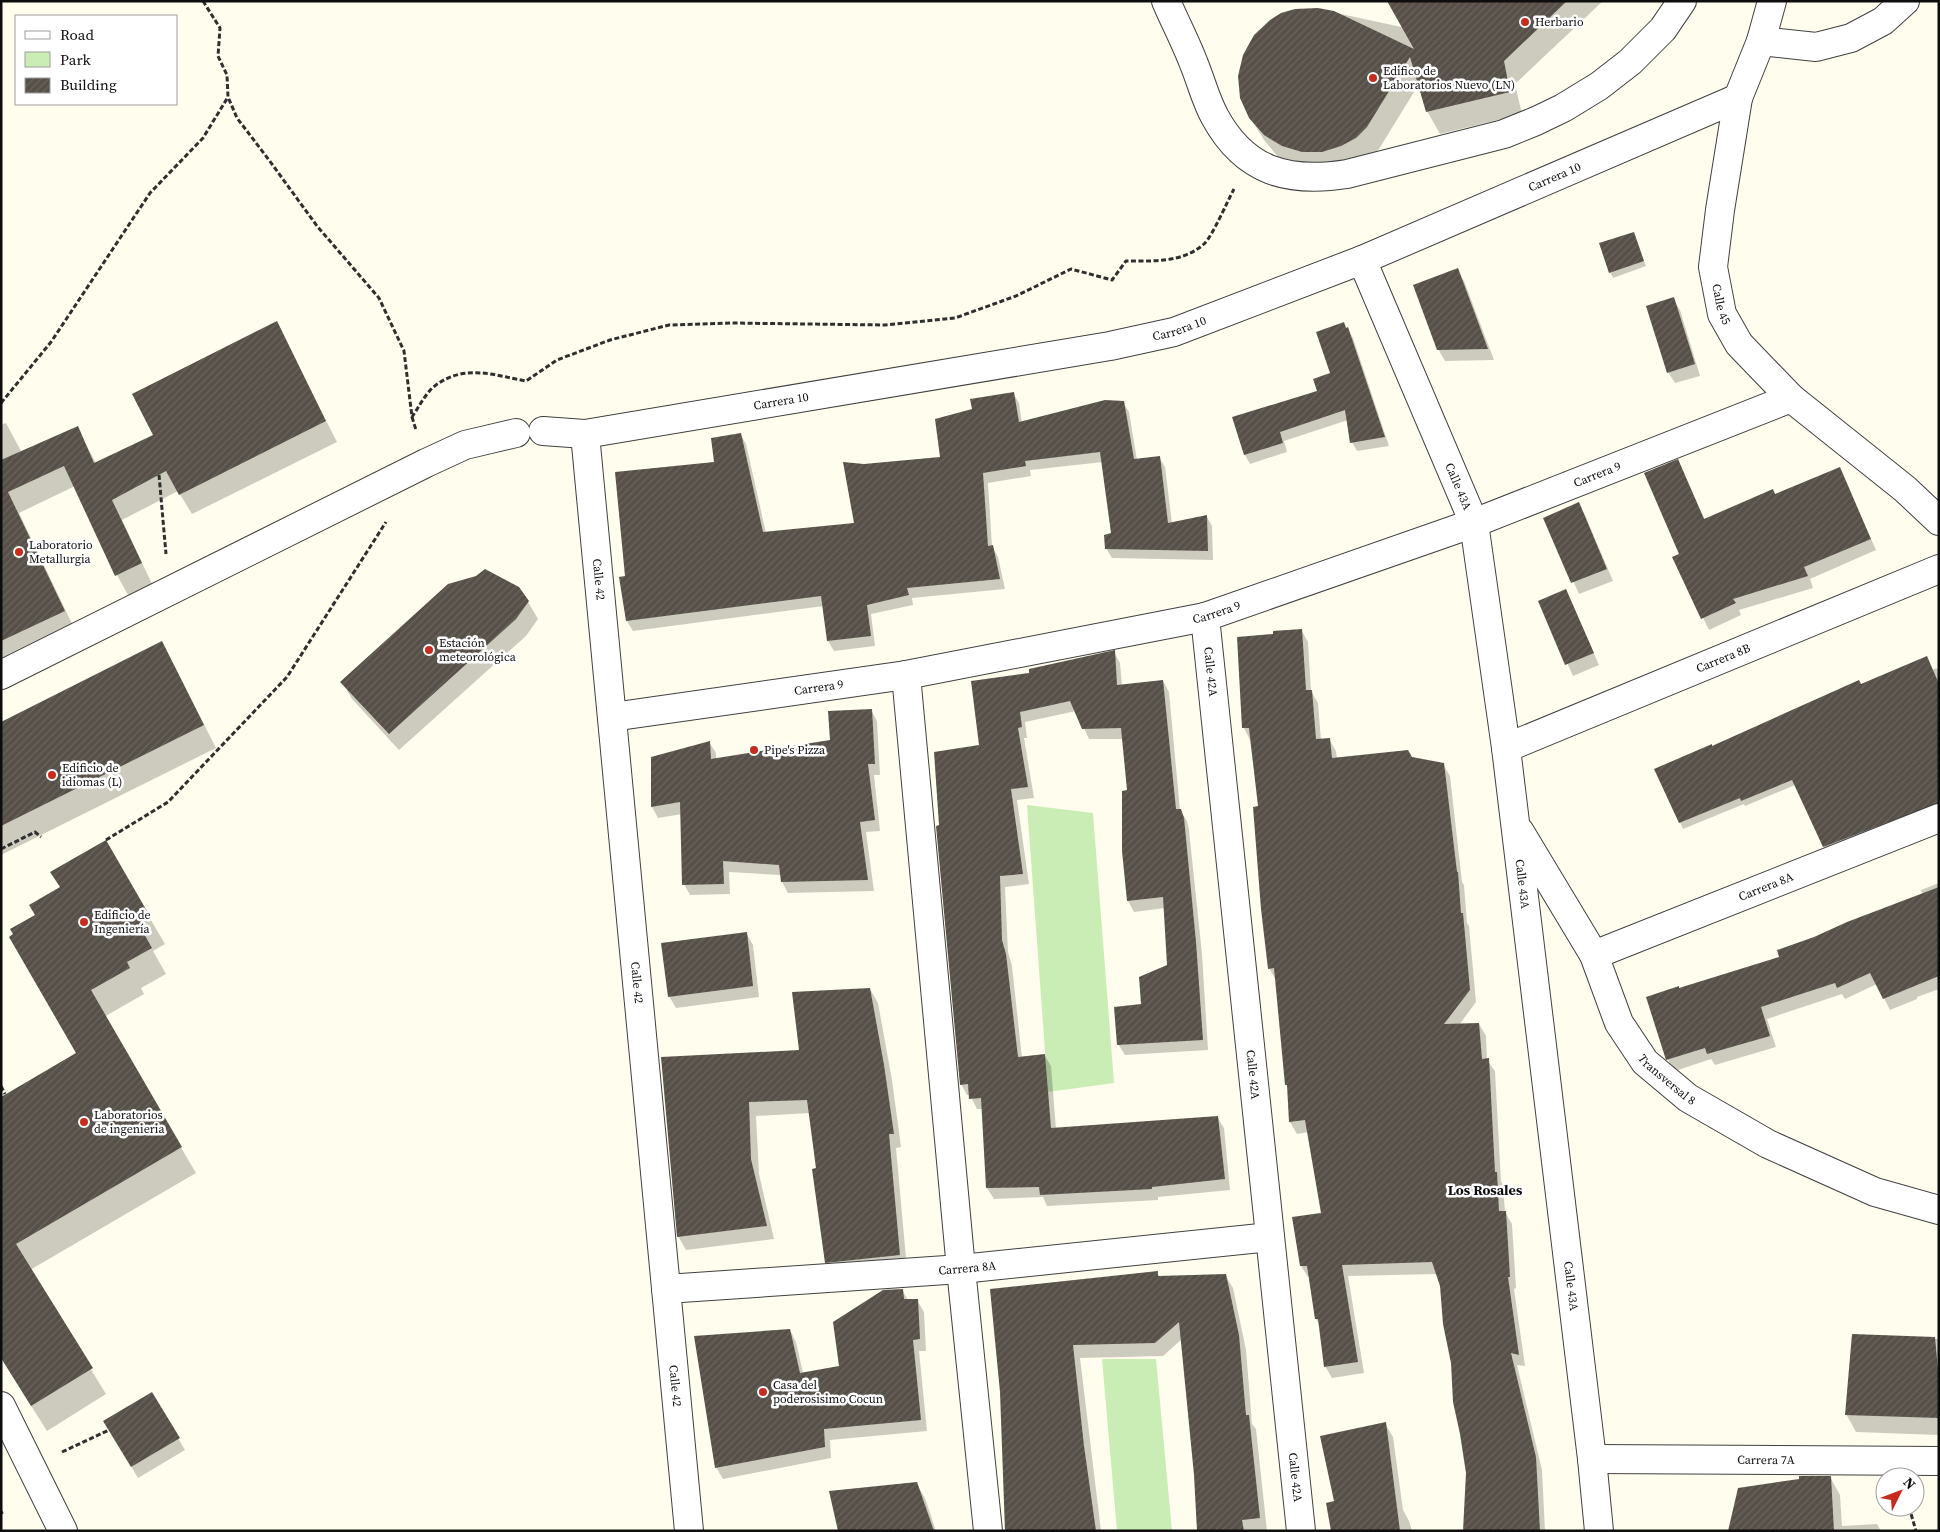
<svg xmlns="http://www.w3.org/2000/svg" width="1940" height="1532" font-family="'Source Serif 4',serif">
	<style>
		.green { fill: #caecb5 }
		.shadow { fill: #0003 }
		.building { fill: url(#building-hatch) }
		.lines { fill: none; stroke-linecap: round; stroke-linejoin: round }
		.minor-casing { stroke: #404040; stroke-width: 30 }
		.path { stroke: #2f2f2f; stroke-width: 3; stroke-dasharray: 5 2.5; stroke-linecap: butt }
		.minor { stroke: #fff; stroke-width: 28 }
		.poi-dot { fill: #c62c1d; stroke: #fff; stroke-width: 2 }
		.labels { text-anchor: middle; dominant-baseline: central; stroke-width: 5; stroke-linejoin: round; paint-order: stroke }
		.poi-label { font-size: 12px; fill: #0d0d0d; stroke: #fff; text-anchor: start }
		.street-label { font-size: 12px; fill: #0d0d0d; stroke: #fff }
		.neighbourhood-label { font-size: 14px; font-weight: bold; fill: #0d0d0d; stroke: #fff }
	</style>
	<defs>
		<pattern id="building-hatch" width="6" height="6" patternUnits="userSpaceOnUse" patternTransform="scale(1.25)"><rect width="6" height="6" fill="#575049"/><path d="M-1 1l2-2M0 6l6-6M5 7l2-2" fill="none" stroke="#6a645f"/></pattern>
	</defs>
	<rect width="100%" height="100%" fill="#fffeee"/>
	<g class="green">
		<polygon points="1027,805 1093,813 1114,1083 1048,1092"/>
		<polygon points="1102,1359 1156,1359 1172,1531 1117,1531"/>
	</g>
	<g class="shadow">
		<polygon points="1388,1 1603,1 1515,84 1522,114 1440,134 1427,111 1419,84 1379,149 1368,160 1296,168 1279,158 1264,140 1250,117 1318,9 1406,28"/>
		<polygon points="1633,233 1646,266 1613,278 1610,272"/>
		<polygon points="1457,270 1464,281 1494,360 1445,361 1438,349"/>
		<polygon points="1673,299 1680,310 1700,376 1675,383 1668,372"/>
		<polygon points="276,323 337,442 192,514 178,491 122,520 152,584 128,595 117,575 75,486 19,513 76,632 1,667 1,425 6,423 22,453 77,428 96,463 155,436"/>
		<polygon points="1344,324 1353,338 1389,446 1357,451 1352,442 1348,420 1284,441 1287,452 1250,464 1245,455 1234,418 1319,392 1332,374"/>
		<polygon points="1013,393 1019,403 1022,423 1123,402 1129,412 1137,460 1159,457 1165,467 1172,523 1207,517 1212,526 1213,560 1112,558 1106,548 1112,534 1103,462 1030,470 1031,476 988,483 992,546 998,557 1005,589 912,598 913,605 871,614 875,646 834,651 828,641 824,606 633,631 627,621 621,578 626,577 715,464 741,435 746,444 766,533 856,524 864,466 942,458 973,410"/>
		<polygon points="1678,461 1705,520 1775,495 1839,468 1876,550 1810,579 1813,588 1739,610 1741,615 1709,630 1674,558 1681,555"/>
		<polygon points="1579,504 1585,515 1613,581 1579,594 1545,518"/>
		<polygon points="1566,590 1599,665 1573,676 1539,601"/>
		<polygon points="528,602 538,619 526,636 399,750 352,699 342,682"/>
		<polygon points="1302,631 1308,642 1311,691 1318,703 1321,740 1329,739 1336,751 1337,759 1412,758 1443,764 1450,776 1462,882 1464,885 1467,923 1469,926 1476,1002 1459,1025 1479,1024 1486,1036 1487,1060 1495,1071 1501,1181 1503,1185 1505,1212 1512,1224 1516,1288 1514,1289 1525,1366 1517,1365 1542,1470 1545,1531 1470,1531 1467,1473 1441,1286 1437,1274 1348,1276 1364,1373 1332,1378 1325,1366 1320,1325 1316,1319 1310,1277 1308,1277 1301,1266 1322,1215 1309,1132 1297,1134 1290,1122 1289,1090 1286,1084 1276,980 1269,968 1259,807 1250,740 1244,728 1275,635"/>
		<polygon points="1114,652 1120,663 1122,686 1163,681 1169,692 1180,810 1187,821 1189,830 1202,954 1208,1050 1125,1055 1118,1044 1169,966 1165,908 1134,912 1128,901 1128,791 1123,739 1089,739 1076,711 1025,722 1027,738 1024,738 1034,798 1017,800 1029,884 1005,887 1008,952 1012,966 1022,1058 1045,1056 1051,1066 1056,1129 1217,1117 1224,1128 1230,1190 1158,1197 1158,1200 1047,1206 1043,1197 994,1199 987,1188 983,1109 977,1109 970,1095 967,1095 961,1084 941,827 981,746 1031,674"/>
		<polygon points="174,665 216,748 1,855 1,723"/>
		<polygon points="1939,668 1939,809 1827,853 1795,785 1745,806 1744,804 1683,829 1656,769 1861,685"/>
		<polygon points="871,710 877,721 880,775 874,775 880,831 866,832 874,891 788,893 782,882 781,875 729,872 730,894 690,895 684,884 682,814 658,818 652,807 709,742 716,753 716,760 831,741"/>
		<polygon points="105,842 165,944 153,951 166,974 141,988 144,994 104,1017 196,1173 30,1270 106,1394 47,1431 1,1358 1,1277 78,1054 36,916"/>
		<polygon points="1939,883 1939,989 1917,997 1917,999 1890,1010 1877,984 1845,999 1842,994 1767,1019 1776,1047 1715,1065 1711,1059 1675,1071 1668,1060 1647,997 1679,990 1781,957 1923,895 1921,890"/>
		<polygon points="746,933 753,945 759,997 676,1008 669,996"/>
		<polygon points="870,989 878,1003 892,1080 901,1147 896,1148 907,1269 834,1276 826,1262 810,1113 756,1116 759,1174 774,1239 686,1250 678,1236 662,1059 800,1051"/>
		<polygon points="1157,1273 1160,1277 1225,1275 1233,1288 1246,1350 1252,1424 1256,1429 1267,1531 1198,1531 1195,1475 1182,1339 1163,1356 1080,1358 1101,1531 1006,1531 1001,1392"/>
		<polygon points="902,1290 908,1300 917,1300 924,1312 926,1351 919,1351 927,1431 830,1440 831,1458 723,1479 716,1467 790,1330 796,1342 803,1373 841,1367"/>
		<polygon points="1853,1336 1939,1339 1939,1435 1856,1432 1846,1414"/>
		<polygon points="152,1394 185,1450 138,1478 105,1422"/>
		<polygon points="1385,1423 1393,1437 1403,1510 1409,1521 1412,1531 1332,1531 1336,1502"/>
		<polygon points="1830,1477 1840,1495 1842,1526 1877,1524 1881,1531 1730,1531"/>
		<polygon points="916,1483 925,1498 936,1531 839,1531"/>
	</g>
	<g class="building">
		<polygon points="1387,1 1567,1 1504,61 1510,92 1426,112 1410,57 1367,127 1356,138 1341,146 1322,152 1302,152 1282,146 1264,135 1249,118 1240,98 1238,76 1243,55 1254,35 1270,20 1281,13 1295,9 1318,8 1334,11 1414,49"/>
		<polygon points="1634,232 1644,261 1609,273 1599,243"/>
		<polygon points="1458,268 1488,349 1437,350 1413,285"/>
		<polygon points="1674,297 1695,364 1667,373 1646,306"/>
		<polygon points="277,321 326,421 179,495 166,471 112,500 142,563 115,576 64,466 8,492 65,611 1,641 1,460 78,426 94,463 153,435 132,394"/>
		<polygon points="1344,322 1346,328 1348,327 1385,437 1350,443 1345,410 1280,432 1283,443 1244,455 1232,417 1317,391 1313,379 1330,373 1316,332"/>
		<polygon points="1014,392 1019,422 1105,400 1124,401 1134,459 1160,456 1168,523 1207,515 1208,551 1105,549 1104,535 1111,533 1100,452 1025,461 1026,466 983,473 988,546 993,545 1000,579 907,588 909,595 867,605 871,636 827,641 821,596 626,621 619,577 625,576 615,472 714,462 711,438 741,433 763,532 854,523 843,462 864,464 940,457 935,419 972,409 970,399"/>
		<polygon points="1678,459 1704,519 1773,489 1775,494 1840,467 1871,539 1804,567 1808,576 1733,599 1736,603 1701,619 1672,557 1679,554 1644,473"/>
		<polygon points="1579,502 1607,569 1571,583 1543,518"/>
		<polygon points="485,569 519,587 529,601 516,619 389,734 340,682 448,584 476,576"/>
		<polygon points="1566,589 1594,653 1565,665 1538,601"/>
		<polygon points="1302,629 1306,690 1312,690 1316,739 1330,738 1332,758 1408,750 1412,757 1444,763 1457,872 1458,872 1461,913 1463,913 1470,990 1444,1024 1479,1023 1482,1059 1489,1058 1495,1172 1497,1172 1499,1211 1506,1211 1510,1277 1508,1277 1519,1355 1511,1353 1536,1457 1540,1531 1463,1531 1466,1473 1460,1434 1453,1402 1451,1363 1443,1324 1440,1286 1432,1262 1342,1265 1358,1362 1324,1367 1318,1319 1315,1319 1307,1266 1300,1266 1292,1217 1321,1213 1305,1120 1289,1122 1287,1085 1285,1085 1274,968 1268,969 1261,909 1253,807 1258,806 1249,728 1242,728 1237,637 1273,634 1273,631"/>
		<polygon points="162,641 204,725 1,826 1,722"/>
		<polygon points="1115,650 1117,685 1163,680 1176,809 1181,809 1184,818 1196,942 1203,1040 1117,1045 1114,1007 1141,1004 1139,977 1167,965 1163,897 1127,901 1122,851 1122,791 1127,790 1121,728 1082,729 1070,701 1020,712 1022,727 1018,728 1028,787 1011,789 1023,874 1000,876 1002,940 1006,954 1018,1057 1045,1054 1051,1128 1218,1116 1225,1179 1152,1187 1152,1189 1040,1195 1039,1187 986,1188 981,1098 969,1099 968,1084 960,1085 936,826 939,825 934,752 979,745 971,681 1029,673 1029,669"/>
		<polygon points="1927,656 1939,684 1939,803 1823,847 1792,780 1741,801 1740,798 1679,823 1654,769 1712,744 1712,746 1859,680 1861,684"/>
		<polygon points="872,709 875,764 868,764 875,820 860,822 868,880 781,882 779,865 723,861 724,884 682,885 680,802 651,807 651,757 710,741 711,759 830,740 828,711"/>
		<polygon points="106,840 151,918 139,925 152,948 127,962 130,968 91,990 182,1147 16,1244 93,1368 31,1406 1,1358 1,1097 76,1053 9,937 13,934 10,929 35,915 29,905 60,887 50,872"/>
		<polygon points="1939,887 1939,976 1883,999 1870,973 1837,988 1835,983 1761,1007 1770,1036 1707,1054 1705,1048 1666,1060 1646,997 1679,986 1679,988 1779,957 1777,950 1814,937 1847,922"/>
		<polygon points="747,932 753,986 668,997 661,943"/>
		<polygon points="870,988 884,1065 894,1134 889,1134 900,1255 825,1263 812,1169 816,1168 807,1100 749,1102 751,1159 767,1226 677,1237 661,1057 799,1050 792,992"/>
		<polygon points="1158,1271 1158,1276 1226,1274 1239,1335 1246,1415 1249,1415 1260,1518 1242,1520 1244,1531 1197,1531 1194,1475 1179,1322 1155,1343 1073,1345 1084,1446 1096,1531 1005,1531 1000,1392 990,1289"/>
		<polygon points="903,1289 904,1299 918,1299 920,1339 913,1340 921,1420 824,1429 825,1447 715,1468 694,1336 790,1329 800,1373 839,1366 833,1322 883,1290"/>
		<polygon points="1852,1334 1935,1337 1939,1382 1939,1418 1845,1415"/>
		<polygon points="152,1392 180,1438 131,1467 103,1421"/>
		<polygon points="1386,1422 1400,1531 1331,1531 1326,1503 1334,1501 1320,1436"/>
		<polygon points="1799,1476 1831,1476 1834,1531 1728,1531 1738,1488 1799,1479"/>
		<polygon points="917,1482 934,1531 838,1531 829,1491"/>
	</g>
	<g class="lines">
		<g class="minor-casing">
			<g id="minor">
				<path d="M1166 1C1175 22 1186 43 1194 64 1201 81 1206 101 1215 117 1245 172 1288 183 1347 174L1504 134 1536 121 1563 108 1599 86 1630 62 1663 29 1682 1"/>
				<path id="s1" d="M1772 1 1761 41 1738 98 1720 210 1713 267 1722 314 1739 344 1791 398 1905 489 1939 521"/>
				<polyline points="1761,41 1816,47 1851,38 1883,21 1905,1"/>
				<path id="s2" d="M1362 260 1474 523 1506 748 1592 1459 1599 1531"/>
				<path id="s3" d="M543 431 585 434 1110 346 1174 332 1362 260 1738 98"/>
				<path id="s4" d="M585 434 689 1531"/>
				<path id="s5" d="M1205 617 1301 1531"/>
				<polyline points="1,675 426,463 465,445 516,433"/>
				<polyline points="906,675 961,1269 988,1531"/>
				<path id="s6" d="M612 717 906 675 1205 617 1474 523 1791 398"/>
				<path id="s7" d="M1506 748 1939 569"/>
				<path id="s8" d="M1520 832 1594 955 1619 1023 1645 1062 1688 1098 1768 1144 1875 1192 1939 1210"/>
				<path id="s9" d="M1594 955 1939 818"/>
				<path id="s10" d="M666 1289 961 1269 1270 1237"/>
				<polyline points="1,1406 63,1531"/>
				<path id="s11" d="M1592 1459 1939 1461"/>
			</g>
		</g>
		<g class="path">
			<path d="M203 1 220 28 218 56 227 75 228 97 237 118 269 160 317 226 379 298 404 351 412 417C419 407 426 392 436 385 465 364 494 375 526 381L557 360 610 340 669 325 731 323 885 325 955 318 1016 296 1071 269 1112 280 1126 261C1152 261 1183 263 1204 244 1212 237 1228 200 1234 189"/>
			<polyline points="1,403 51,342 150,193 203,138 228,97"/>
			<polyline points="412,417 416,430"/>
			<polyline points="159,475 166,554"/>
			<polyline points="106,840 168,802 287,677 386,522"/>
			<polyline points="1,849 35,832 41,837"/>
			<polyline points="1,1086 5,1094"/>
			<polyline points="62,1452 109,1430"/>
			<polyline points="1909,1507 1916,1531"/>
			<polyline points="1,1513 3,1512"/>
		</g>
		<use href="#minor" class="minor"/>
	</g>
	<g class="poi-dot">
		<circle cx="1525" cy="22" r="5"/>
		<circle cx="1373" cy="78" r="5"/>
		<circle cx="19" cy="552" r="5"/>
		<circle cx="429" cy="650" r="5"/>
		<circle cx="754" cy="750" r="5"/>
		<circle cx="52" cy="775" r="5"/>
		<circle cx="84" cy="922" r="5"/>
		<circle cx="84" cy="1122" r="5"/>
		<circle cx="763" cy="1392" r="5"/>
	</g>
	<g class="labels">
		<g class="poi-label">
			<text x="1535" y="22">Herbario</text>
			<text x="1383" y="71">Edifico de<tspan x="1383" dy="14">Laboratorios Nuevo (LN)</tspan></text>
			<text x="29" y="545">Laboratorio<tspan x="29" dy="14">Metallurgia</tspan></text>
			<text x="439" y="643">Estación<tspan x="439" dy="14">meteorológica</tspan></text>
			<text x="764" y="750">Pipe's Pizza</text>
			<text x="62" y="768">Edificio de<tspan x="62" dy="14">idiomas (L)</tspan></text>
			<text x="94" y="915">Edificio de<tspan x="94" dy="14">Ingeniería</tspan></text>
			<text x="94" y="1115">Laboratorios<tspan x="94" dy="14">de ingenieria</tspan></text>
			<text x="773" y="1385">Casa del<tspan x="773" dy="14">poderosisimo Cocun</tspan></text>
		</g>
		<g class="street-label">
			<text stroke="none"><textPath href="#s3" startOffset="1051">Carrera 10</textPath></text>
			<text stroke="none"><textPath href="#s1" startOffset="312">Calle 45</textPath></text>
			<text stroke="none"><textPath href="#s3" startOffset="646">Carrera 10</textPath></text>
			<text stroke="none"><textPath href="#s3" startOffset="241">Carrera 10</textPath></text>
			<text stroke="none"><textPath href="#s6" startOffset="1019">Carrera 9</textPath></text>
			<text stroke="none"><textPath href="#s2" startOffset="246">Calle 43A</textPath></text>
			<text stroke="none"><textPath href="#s4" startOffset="146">Calle 42</textPath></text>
			<text stroke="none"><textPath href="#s6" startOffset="614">Carrera 9</textPath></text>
			<text stroke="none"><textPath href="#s7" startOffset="235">Carrera 8B</textPath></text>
			<text stroke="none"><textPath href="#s5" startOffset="55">Calle 42A</textPath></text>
			<text stroke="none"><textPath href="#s6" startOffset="209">Carrera 9</textPath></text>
			<text stroke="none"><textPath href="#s2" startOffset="650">Calle 43A</textPath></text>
			<text stroke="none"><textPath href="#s9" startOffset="185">Carrera 8A</textPath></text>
			<text stroke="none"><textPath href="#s4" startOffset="551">Calle 42</textPath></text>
			<text stroke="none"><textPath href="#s5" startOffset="460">Calle 42A</textPath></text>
			<text stroke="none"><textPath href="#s8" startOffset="291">Transversal 8</textPath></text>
			<text stroke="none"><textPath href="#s10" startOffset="302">Carrera 8A</textPath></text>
			<text stroke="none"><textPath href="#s2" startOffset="1055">Calle 43A</textPath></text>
			<text stroke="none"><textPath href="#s4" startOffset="956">Calle 42</textPath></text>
			<text stroke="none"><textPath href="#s11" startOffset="174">Carrera 7A</textPath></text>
			<text stroke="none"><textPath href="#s5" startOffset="865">Calle 42A</textPath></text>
		</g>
		<g class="neighbourhood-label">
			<text x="1485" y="1190">Los Rosales</text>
		</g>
	</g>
	<rect width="1940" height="1532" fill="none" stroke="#0d0d0d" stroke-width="5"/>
	<rect x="15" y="15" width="162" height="90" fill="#ffffff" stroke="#9e9e9e"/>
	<rect x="25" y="31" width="25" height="8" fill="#ffffff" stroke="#9e9e9e"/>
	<text x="60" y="40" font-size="15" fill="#0d0d0d">Road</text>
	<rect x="25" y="52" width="25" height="15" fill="#caecb5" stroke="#9e9e9e"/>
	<text x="60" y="65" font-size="15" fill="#0d0d0d">Park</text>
	<rect x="25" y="78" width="25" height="15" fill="url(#building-hatch)" stroke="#9e9e9e"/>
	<text x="60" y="90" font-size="15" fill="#0d0d0d">Building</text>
	<g transform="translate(1900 1492) rotate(48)"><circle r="24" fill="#ffffff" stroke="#9e9e9e"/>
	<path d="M0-4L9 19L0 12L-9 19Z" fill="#c62c1d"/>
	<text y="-8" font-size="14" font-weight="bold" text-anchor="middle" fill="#0d0d0d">N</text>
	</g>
</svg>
